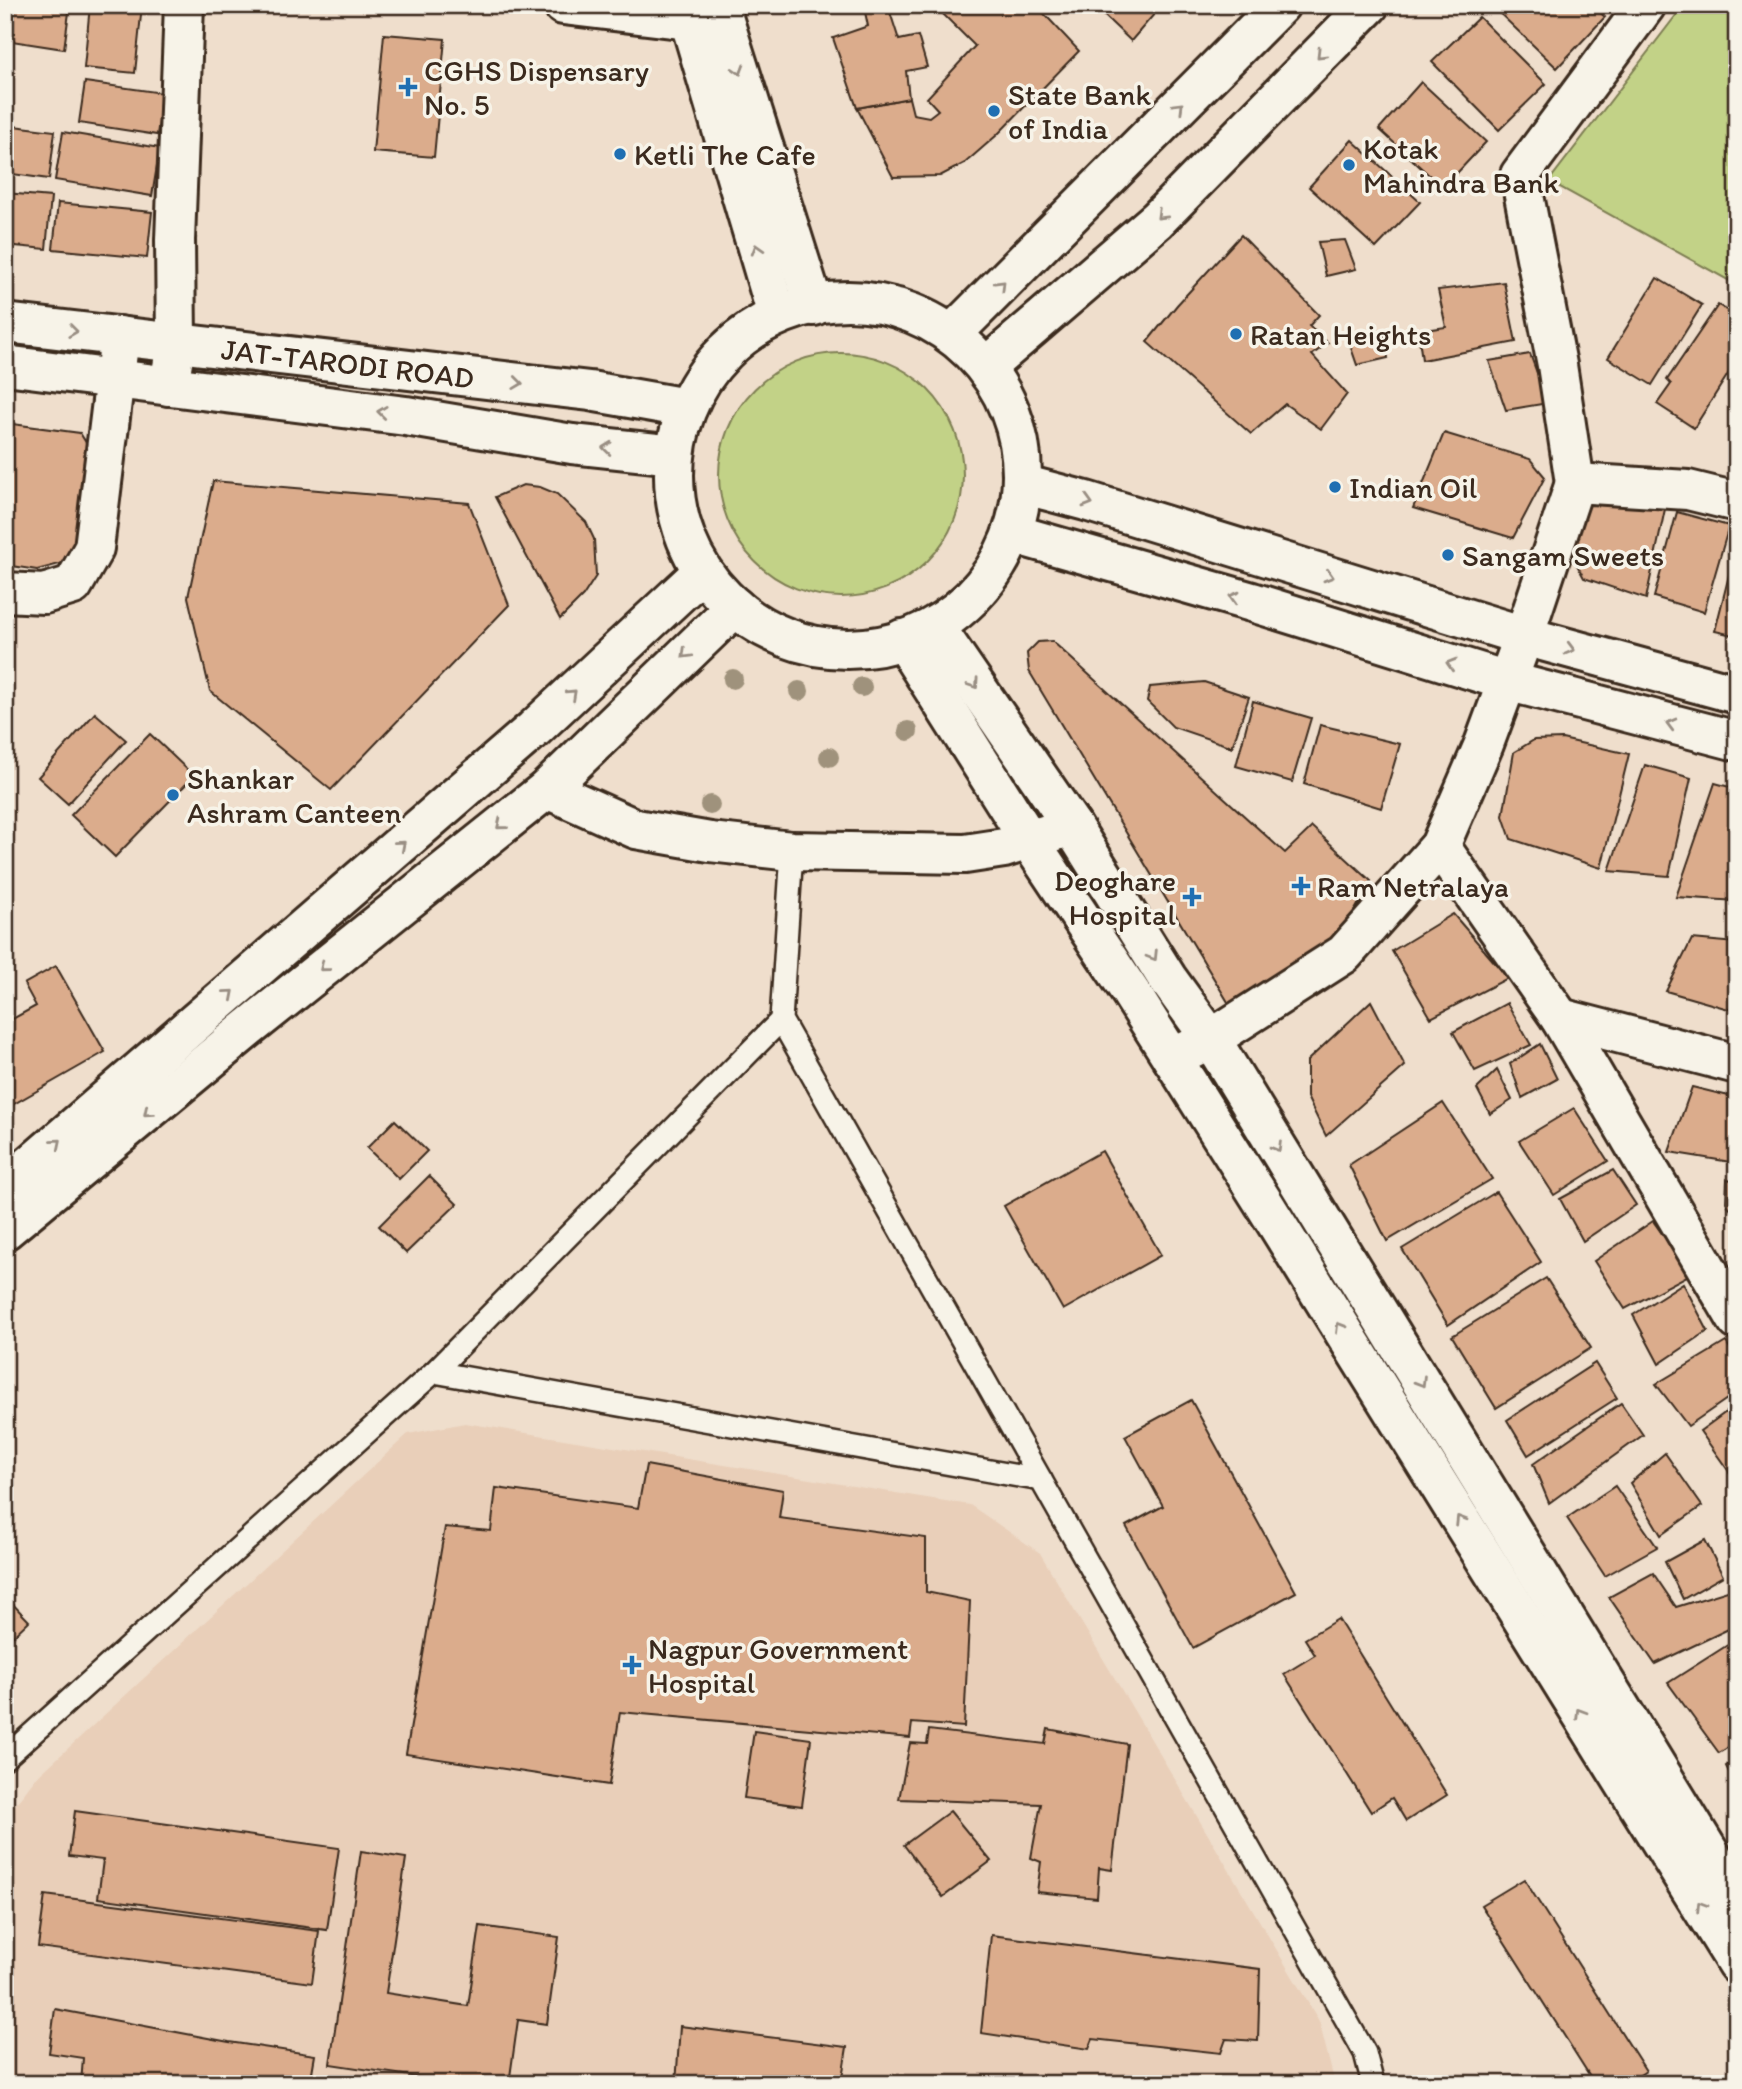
<svg xmlns="http://www.w3.org/2000/svg" width="1742" height="2089" font-family="Itim,sans-serif">
	<style>
		.built { fill: #e9cfb9 }
		.green { fill: #c2d287; stroke: #7e7e52; stroke-width: 2 }
		.building { fill: #dbac8c; stroke: #3b2a1e; stroke-width: 2 }
		.lines { fill: none; stroke-linecap: round; stroke-linejoin: round }
		.service-casing { stroke: #3b2a1e; stroke-width: 26 }
		.minor-casing { stroke: #3b2a1e; stroke-width: 44 }
		.tertiary-casing { stroke: #3b2a1e; stroke-width: 44 }
		.secondary-casing { stroke: #3b2a1e; stroke-width: 44 }
		.service { stroke: #f7f3e8; stroke-width: 21 }
		.minor { stroke: #f7f3e8; stroke-width: 38 }
		.tertiary { stroke: #f7f3e8; stroke-width: 38 }
		.secondary { stroke: #f7f3e8; stroke-width: 38 }
		.tree { fill: #9f927b }
		.oneway { stroke: #998e83 }
		.poi-dot { fill: #1f6fb2; stroke: #f7f3e8; stroke-width: 2.5 }
		.labels { text-anchor: middle; dominant-baseline: central; stroke-width: 7; stroke-linejoin: round; paint-order: stroke }
		.poi-label { font-size: 30px; fill: #3b2a1e; stroke: #f7f3e8; text-anchor: start }
		.street-label { font-size: 30px; fill: #3b2a1e; stroke: #f7f3e8 }
	</style>
	<rect width="100%" height="100%" fill="#efdecc"/>
	<filter id="ink" filterUnits="userSpaceOnUse"><feTurbulence type="fractalNoise" baseFrequency=".0143" numOctaves="2"/><feDisplacementMap in="SourceGraphic" scale="14" xChannelSelector="R" yChannelSelector="G"/><feConvolveMatrix kernelMatrix="1 2 1 2 8 2 1 2 1" color-interpolation-filters="sRGB"/></filter>
	<g filter="url(#ink)">
		<polygon class="built" points="465,1423 970,1505 1040,1553 1319,2021 1335,2084 5,2084 5,1818 36,1778 408,1434"/>
		<g class="green">
			<polygon points="1684,5 1737,5 1737,285 1549,181"/>
			<circle cx="841" cy="475" r="122"/>
		</g>
		<g class="building">
			<polygon points="5,5 70,5 64,49 5,40"/>
			<polygon points="90,5 142,5 135,73 84,68"/>
			<polygon points="934,5 1036,5 1079,51 997,135 965,163 940,176 893,177 857,108 909,98 913,114 929,117 938,110 927,98 975,46"/>
			<polygon points="1093,5 1162,5 1131,41"/>
			<polygon points="1491,5 1592,5 1605,17 1557,68"/>
			<polygon points="889,9 899,40 918,36 927,67 906,71 909,98 857,108 833,38 868,26 865,12"/>
			<polygon points="1479,17 1546,84 1499,130 1432,62"/>
			<polygon points="384,34 445,39 434,157 373,152"/>
			<polygon points="85,82 163,93 157,135 79,123"/>
			<polygon points="1421,82 1486,142 1443,188 1379,129"/>
			<polygon points="5,125 55,131 49,179 5,173"/>
			<polygon points="63,132 160,148 152,196 55,180"/>
			<polygon points="1352,140 1420,202 1376,248 1309,187"/>
			<polygon points="5,193 51,197 46,249 5,245"/>
			<polygon points="58,203 152,212 147,258 53,249"/>
			<polygon points="1241,235 1319,315 1309,326 1328,343 1312,355 1347,394 1321,429 1285,404 1251,434 1147,342 1177,305"/>
			<polygon points="1345,240 1356,269 1326,276 1318,242"/>
			<polygon points="1657,278 1702,305 1652,385 1608,358"/>
			<polygon points="1504,282 1516,342 1422,360 1418,331 1446,327 1438,290"/>
			<polygon points="1718,305 1737,316 1737,360 1694,428 1657,404 1671,384 1667,380"/>
			<polygon points="1383,331 1388,358 1357,365 1347,336"/>
			<polygon points="1530,354 1548,403 1506,410 1489,361"/>
			<polygon points="5,423 80,433 88,446 83,540 71,561 37,570 5,565"/>
			<polygon points="1444,433 1530,459 1545,477 1513,538 1413,508"/>
			<polygon points="213,481 469,503 509,605 331,790 210,691 188,597"/>
			<polygon points="523,485 540,487 557,494 586,522 594,539 596,576 583,596 560,619 495,497"/>
			<polygon points="1609,495 1665,509 1646,599 1584,578 1576,563 1576,540 1582,517 1589,504 1598,498"/>
			<polygon points="1677,512 1729,526 1704,612 1654,597"/>
			<polygon points="1737,543 1737,636 1715,631"/>
			<polygon points="1052,641 1285,853 1312,827 1371,881 1348,923 1326,944 1231,1007 1029,671 1027,653 1038,642"/>
			<polygon points="1204,682 1249,697 1232,747 1173,727 1147,701 1150,687"/>
			<polygon points="1253,701 1311,718 1292,782 1236,766"/>
			<polygon points="95,713 126,740 68,804 38,777"/>
			<polygon points="1320,725 1400,744 1381,808 1304,784"/>
			<polygon points="150,734 194,776 115,857 71,815"/>
			<polygon points="1562,739 1629,754 1601,868 1511,839 1503,816 1514,752 1534,740"/>
			<polygon points="1645,765 1691,778 1669,876 1609,871"/>
			<polygon points="1715,783 1737,789 1737,901 1676,897"/>
			<polygon points="1453,914 1508,978 1431,1018 1392,951"/>
			<polygon points="1692,939 1736,943 1737,1021 1732,1020 1732,1010 1666,991"/>
			<polygon points="56,966 105,1052 5,1109 5,1023 36,1006 24,984"/>
			<polygon points="1371,1001 1405,1066 1326,1136 1307,1097 1307,1061"/>
			<polygon points="1507,1003 1531,1045 1475,1071 1453,1032"/>
			<polygon points="1540,1044 1557,1079 1522,1098 1510,1064"/>
			<polygon points="1497,1070 1512,1100 1490,1114 1477,1089"/>
			<polygon points="1692,1087 1737,1098 1737,1163 1669,1152"/>
			<polygon points="1443,1103 1492,1179 1387,1241 1349,1165"/>
			<polygon points="1574,1108 1608,1161 1554,1195 1519,1141"/>
			<polygon points="395,1120 427,1151 399,1179 367,1148"/>
			<polygon points="1102,1151 1161,1255 1063,1310 1004,1206"/>
			<polygon points="1613,1170 1636,1205 1583,1241 1560,1199"/>
			<polygon points="429,1176 457,1204 406,1253 379,1226"/>
			<polygon points="1727,1179 1737,1181 1737,1220 1726,1202"/>
			<polygon points="1496,1192 1541,1262 1448,1325 1402,1249"/>
			<polygon points="1653,1221 1691,1274 1625,1309 1594,1261"/>
			<polygon points="1546,1278 1591,1348 1496,1408 1452,1336"/>
			<polygon points="1683,1283 1708,1331 1659,1364 1633,1315"/>
			<polygon points="1726,1342 1737,1359 1737,1392 1688,1426 1656,1384"/>
			<polygon points="1595,1363 1617,1398 1528,1455 1507,1420"/>
			<polygon points="1191,1400 1296,1592 1193,1648 1126,1526 1163,1506 1125,1436"/>
			<polygon points="1621,1403 1643,1435 1549,1503 1533,1464"/>
			<polygon points="1737,1404 1737,1470 1730,1473 1700,1431"/>
			<polygon points="1665,1453 1702,1506 1661,1535 1630,1483"/>
			<polygon points="646,1465 783,1490 779,1518 926,1538 926,1592 970,1601 964,1727 912,1723 910,1738 620,1712 609,1785 406,1754 445,1527 491,1531 496,1488 638,1508"/>
			<polygon points="1615,1486 1657,1547 1605,1576 1567,1518"/>
			<polygon points="1705,1540 1723,1576 1683,1599 1665,1562"/>
			<polygon points="1653,1573 1676,1607 1737,1588 1737,1625 1655,1664 1609,1597"/>
			<polygon points="5,1596 29,1621 5,1644"/>
			<polygon points="1338,1619 1447,1795 1406,1821 1392,1798 1371,1812 1284,1674 1315,1655 1305,1639"/>
			<polygon points="1737,1639 1737,1742 1719,1753 1668,1683"/>
			<polygon points="1048,1729 1127,1744 1112,1870 1099,1868 1097,1898 1037,1892 1041,1862 1031,1858 1041,1804 899,1799 910,1743 927,1744 929,1730 1045,1744"/>
			<polygon points="754,1731 811,1739 802,1806 744,1798"/>
			<polygon points="1737,1759 1737,1788 1726,1766"/>
			<polygon points="75,1811 339,1848 327,1930 98,1898 103,1860 69,1856"/>
			<polygon points="950,1811 991,1861 943,1897 904,1845"/>
			<polygon points="361,1851 406,1858 386,1993 468,2006 480,1926 559,1937 547,2024 518,2020 509,2084 464,2084 330,2064"/>
			<polygon points="1524,1879 1646,2071 1626,2084 1595,2084 1481,1905"/>
			<polygon points="45,1895 319,1931 312,1983 38,1947"/>
			<polygon points="991,1935 1260,1969 1258,2041 1226,2039 1221,2053 1093,2039 1089,2049 981,2033"/>
			<polygon points="55,2009 229,2042 315,2055 310,2084 81,2084 83,2058 49,2053"/>
			<polygon points="680,2026 847,2047 841,2084 676,2084"/>
		</g>
		<g class="lines">
			<g class="service-casing">
				<g id="service">
					<polyline points="792,851 781,1020 1041,1480"/>
					<polyline points="434,1372 781,1020"/>
					<polyline points="5,1758 434,1372 1041,1480 1365,2053 1373,2084"/>
				</g>
			</g>
			<g class="minor-casing">
				<g id="minor">
					<polyline points="563,5 689,20"/>
					<polyline points="169,386 176,343 175,240 184,5"/>
					<polyline points="1575,483 1557,365 1520,175 1646,5"/>
					<polyline points="5,592 44,594 73,585 94,548 120,336"/>
					<polyline points="1440,846 1560,1018 1737,1320"/>
					<polyline points="1560,1018 1737,1064"/>
					<polyline points="1172,1058 1211,1039 1344,954 1440,846 1484,744 1524,636 1575,483 1688,490 1737,502"/>
				</g>
			</g>
			<g class="tertiary-casing">
				<g id="tertiary">
					<path id="s1" d="M5 323 590 391 687 408"/>
					<polyline points="5,365 406,416 572,444 675,455"/>
					<polyline points="547,789 636,829 710,842 792,851 965,854 1004,848 1072,826"/>
				</g>
			</g>
			<g class="secondary-casing">
				<g id="secondary">
					<polyline points="685,5 777,315"/>
					<polyline points="719,5 814,306"/>
					<circle cx="848" cy="475" r="174"/>
					<polyline points="952,334 1280,5"/>
					<polyline points="987,366 1157,220 1369,5"/>
					<polyline points="1022,484 1086,501 1524,636 1737,694"/>
					<polyline points="1014,534 1252,602 1507,681 1737,741"/>
					<polyline points="936,628 1072,826 1167,978 1211,1039 1737,1898"/>
					<polyline points="902,639 1029,840 1131,993 1265,1205 1737,1964"/>
					<polyline points="5,1187 534,729 698,576"/>
					<polyline points="5,1230 247,1029 547,789 735,607"/>
				</g>
			</g>
			<use href="#service" class="service"/>
			<use href="#minor" class="minor"/>
			<use href="#tertiary" class="tertiary"/>
			<use href="#secondary" class="secondary"/>
		</g>
		<g class="tree">
			<circle cx="733" cy="679" r="10"/>
			<circle cx="862" cy="687" r="10"/>
			<circle cx="799" cy="691" r="10"/>
			<circle cx="908" cy="731" r="10"/>
			<circle cx="829" cy="757" r="10"/>
			<circle cx="710" cy="805" r="10"/>
		</g>
		<defs><path id="oneway-chevron" d="M-2-3.5L2.5 0L-2 3.5" fill="none" stroke-width="1.6" stroke-linecap="round" stroke-linejoin="round" transform="scale(1.75)"/></defs>
		<g class="oneway">
			<use href="#oneway-chevron" transform="translate(1321 54) rotate(135)"/>
			<use href="#oneway-chevron" transform="translate(739 70) rotate(73)"/>
			<use href="#oneway-chevron" transform="translate(1179 107) rotate(-45)"/>
			<use href="#oneway-chevron" transform="translate(1161 215) rotate(136)"/>
			<use href="#oneway-chevron" transform="translate(757 249) rotate(-107)"/>
			<use href="#oneway-chevron" transform="translate(1001 285) rotate(-45)"/>
			<use href="#oneway-chevron" transform="translate(73 331) rotate(7)"/>
			<use href="#oneway-chevron" transform="translate(518 383) rotate(7)"/>
			<use href="#oneway-chevron" transform="translate(382 412) rotate(-173)"/>
			<use href="#oneway-chevron" transform="translate(607 448) rotate(-174)"/>
			<use href="#oneway-chevron" transform="translate(1088 502) rotate(16)"/>
			<use href="#oneway-chevron" transform="translate(1329 576) rotate(17)"/>
			<use href="#oneway-chevron" transform="translate(1234 597) rotate(-164)"/>
			<use href="#oneway-chevron" transform="translate(1570 649) rotate(15)"/>
			<use href="#oneway-chevron" transform="translate(686 654) rotate(136)"/>
			<use href="#oneway-chevron" transform="translate(1451 664) rotate(-163)"/>
			<use href="#oneway-chevron" transform="translate(974 684) rotate(56)"/>
			<use href="#oneway-chevron" transform="translate(572 694) rotate(-43)"/>
			<use href="#oneway-chevron" transform="translate(1671 724) rotate(-165)"/>
			<use href="#oneway-chevron" transform="translate(501 825) rotate(141)"/>
			<use href="#oneway-chevron" transform="translate(401 845) rotate(-41)"/>
			<use href="#oneway-chevron" transform="translate(1153 956) rotate(58)"/>
			<use href="#oneway-chevron" transform="translate(324 967) rotate(141)"/>
			<use href="#oneway-chevron" transform="translate(230 994) rotate(-41)"/>
			<use href="#oneway-chevron" transform="translate(148 1112) rotate(140)"/>
			<use href="#oneway-chevron" transform="translate(57 1143) rotate(-40)"/>
			<use href="#oneway-chevron" transform="translate(1277 1147) rotate(59)"/>
			<use href="#oneway-chevron" transform="translate(1340 1327) rotate(-121)"/>
			<use href="#oneway-chevron" transform="translate(1421 1382) rotate(59)"/>
			<use href="#oneway-chevron" transform="translate(1460 1520) rotate(-122)"/>
			<use href="#oneway-chevron" transform="translate(1580 1713) rotate(-122)"/>
			<use href="#oneway-chevron" transform="translate(1701 1906) rotate(-122)"/>
		</g>
	</g>
	<g class="poi-dot">
		<path d="M404.5 76.5h7v7h7v7h-7v7h-7v-7h-7v-7h7z"/>
		<circle cx="994" cy="111" r="7"/>
		<circle cx="620" cy="154" r="7"/>
		<circle cx="1349" cy="165" r="7"/>
		<circle cx="1236" cy="334" r="7"/>
		<circle cx="1335" cy="487" r="7"/>
		<circle cx="1448" cy="555" r="7"/>
		<circle cx="173" cy="795" r="7"/>
		<path d="M1297.5 875.5h7v7h7v7h-7v7h-7v-7h-7v-7h7z"/>
		<path d="M1188.5 886.5h7v7h7v7h-7v7h-7v-7h-7v-7h7z"/>
		<path d="M628.5 1654.5h7v7h7v7h-7v7h-7v-7h-7v-7h7z"/>
	</g>
	<g class="labels">
		<g class="poi-label">
			<text x="424" y="70">CGHS Dispensary<tspan x="424" dy="34">No. 5</tspan></text>
			<text x="1008" y="94">State Bank<tspan x="1008" dy="34">of India</tspan></text>
			<text x="1363" y="148">Kotak<tspan x="1363" dy="34">Mahindra Bank</tspan></text>
			<text x="634" y="154">Ketli The Cafe</text>
			<text x="1250" y="334">Ratan Heights</text>
			<text x="1349" y="487">Indian Oil</text>
			<text x="1462" y="555">Sangam Sweets</text>
			<text x="187" y="778">Shankar<tspan x="187" dy="34">Ashram Canteen</tspan></text>
			<text x="1176" y="880" text-anchor="end">Deoghare<tspan x="1176" dy="34">Hospital</tspan></text>
			<text x="1317" y="886">Ram Netralaya</text>
			<text x="648" y="1648">Nagpur Government<tspan x="648" dy="34">Hospital</tspan></text>
		</g>
		<g class="street-label">
			<text stroke="none"><textPath href="#s1" startOffset="345">JAT-TARODI ROAD</textPath></text>
		</g>
	</g>
	<rect width="1742" height="2089" fill="none" stroke="#f7f3e8" stroke-width="28"/>
	<rect x="14" y="14" width="1714" height="2061" fill="none" stroke="#3b2a1e" stroke-width="2.5" filter="url(#ink)"/>
</svg>
